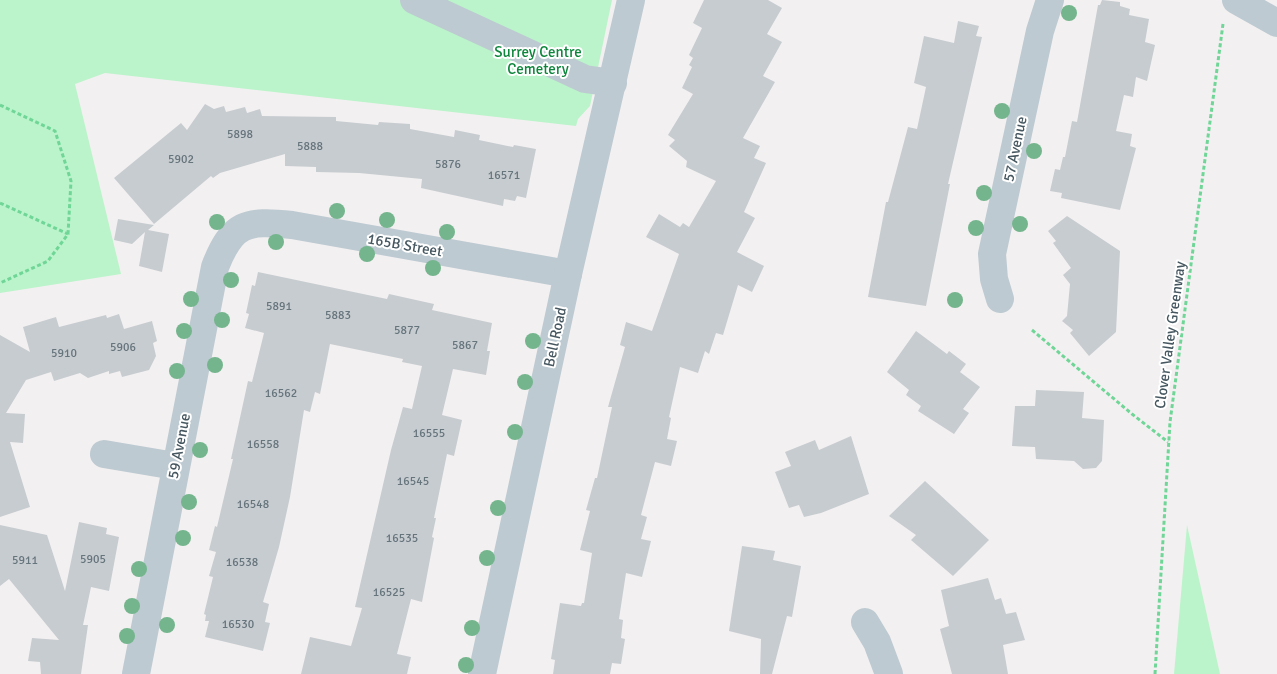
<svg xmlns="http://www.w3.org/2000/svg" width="1277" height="674" font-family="Signika,sans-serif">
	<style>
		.green { fill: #bbf4ca }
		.building { fill: #c7ccd0 }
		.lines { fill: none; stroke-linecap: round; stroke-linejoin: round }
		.path { stroke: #6fd697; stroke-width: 3; stroke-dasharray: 4 2.5; stroke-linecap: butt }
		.minor { stroke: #bdcad1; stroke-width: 28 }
		.tree { fill: #74b58d }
		.labels { text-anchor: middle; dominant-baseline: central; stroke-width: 4; stroke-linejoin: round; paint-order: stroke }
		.number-label { font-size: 12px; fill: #66747c }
		.park-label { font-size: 15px; fill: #0d853b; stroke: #fff }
		.street-label { font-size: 15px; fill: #465760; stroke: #fff }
	</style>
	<rect width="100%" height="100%" fill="#f3f0f1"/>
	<g class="green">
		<polygon points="0,0 612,0 590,106 578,119 576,126 105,73 75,84 121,274 0,293"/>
		<polygon points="1187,525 1220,674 1174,674"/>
	</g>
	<g class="building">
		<polygon points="704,0 768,0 782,8 767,34 782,42 763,76 775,82 743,138 760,146 754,158 766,163 744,212 755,218 737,252 764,266 752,292 738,285 723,335 716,333 709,354 705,351 698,373 680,367 669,417 671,418 667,439 677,441 671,466 655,462 641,515 647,517 641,539 651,541 642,577 626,573 619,619 623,620 621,638 625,639 621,664 612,663 610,674 553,674 555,660 551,659 560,603 581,606 582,603 584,603 592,553 580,550 590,511 586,510 595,478 597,478 612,407 608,407 625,347 620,345 626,322 652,331 679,254 646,237 659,214 680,227 683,223 689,227 716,181 686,167 687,161 669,146 675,140 668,135 693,94 682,88 692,67 689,65 693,58 689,55 702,28 693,23"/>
		<polygon points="1102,0 1120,2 1120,6 1130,9 1129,15 1149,19 1145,42 1155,45 1147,81 1136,77 1133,97 1124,95 1116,131 1132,134 1130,146 1136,148 1120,210 1061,198 1062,193 1050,191 1055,169 1060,170 1063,157 1065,157 1072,121 1077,122 1098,5 1100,5"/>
		<polygon points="958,21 979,26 976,36 982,37 948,184 950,184 926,306 868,297 886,202 888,202 908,127 917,129 926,87 914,83 924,36 954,43"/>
		<polygon points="205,104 214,109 224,106 226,112 245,107 247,113 260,109 262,116 336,117 336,121 378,125 379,122 410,124 410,129 454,137 455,130 480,135 479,140 513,147 514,145 536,149 526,198 517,196 515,201 504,199 503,206 421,188 422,179 359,173 316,172 316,167 285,166 285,154 220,173 213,178 211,176 154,224 114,178 181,123 187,130"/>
		<polygon points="1067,216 1120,251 1116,332 1089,356 1070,333 1073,330 1062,321 1067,316 1070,284 1063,275 1071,268 1053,243 1056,241 1048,231"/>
		<polygon points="118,219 154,225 148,230 169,234 162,272 139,266 145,232 132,244 114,240"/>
		<polygon points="258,272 387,299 389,294 434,304 432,310 492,323 487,351 490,351 486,375 453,369 442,415 462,420 454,456 447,454 434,518 436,518 432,537 434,538 422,602 411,599 397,654 411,657 407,674 301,674 310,637 351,646 362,608 355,607 391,450 403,407 412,409 422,366 402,362 403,359 330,344 320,394 315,392 310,412 304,410 290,497 279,547 263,602 269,604 265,622 270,623 263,651 205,637 209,621 205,621 206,615 204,614 213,577 209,576 216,552 209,550 215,526 217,527 233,459 231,459 248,381 252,382 264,333 245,328 249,314 246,313 252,285 255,286"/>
		<polygon points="119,314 124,329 152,321 157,341 153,343 156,356 149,370 122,377 120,371 109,374 109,371 88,378 80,373 54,381 51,372 26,380 6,413 25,414 23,443 10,442 30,507 0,517 0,335 30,352 23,327 56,317 59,327 106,315 107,318"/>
		<polygon points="916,331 947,354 949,351 966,364 960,372 980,387 963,409 969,413 954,434 918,411 921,406 906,395 909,390 887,372"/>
		<polygon points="1036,390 1084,392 1082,418 1104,420 1102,461 1096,468 1083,469 1074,461 1036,459 1035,447 1012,446 1015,406 1035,406"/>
		<polygon points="851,436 869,494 821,513 804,517 799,505 789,508 775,472 791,466 785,452 815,440 819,450"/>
		<polygon points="925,481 989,540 953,576 911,540 916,535 889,516"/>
		<polygon points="79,522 107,528 106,534 119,537 109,591 91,587 83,625 88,625 81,674 41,674 40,662 28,661 32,638 59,640 9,579 0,586 0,525 47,535 65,591"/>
		<polygon points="742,546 775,551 773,560 801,566 792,617 787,616 772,674 760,674 761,639 729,631"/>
		<polygon points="988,578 995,600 1001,598 1006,614 1016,612 1025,640 1003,645 1008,674 952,674 940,629 949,626 941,590"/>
	</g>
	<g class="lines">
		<g class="path">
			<polyline points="0,105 55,131 71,181 68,234 48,261 0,283"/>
			<polyline points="0,203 68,234"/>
			<polyline points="1032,330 1132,414 1168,442"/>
			<polyline points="1155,674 1170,422 1223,24"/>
		</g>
		<g class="minor">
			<polyline points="414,0 585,79 613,83"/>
			<polyline points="1236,0 1277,23"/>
			<polyline points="1000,299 994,279 992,254 1040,31 1050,0"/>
			<polyline points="104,454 175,466"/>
			<polyline points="865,622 877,642 889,674"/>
			<path d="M136 674 215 267C232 223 246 220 292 225L568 274"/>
			<polyline points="482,674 568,274 631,0"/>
		</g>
	</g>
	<g class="tree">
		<circle cx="1069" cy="13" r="8"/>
		<circle cx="1002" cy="111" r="8"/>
		<circle cx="1034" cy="151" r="8"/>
		<circle cx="984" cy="193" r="8"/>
		<circle cx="337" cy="211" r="8"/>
		<circle cx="387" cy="220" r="8"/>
		<circle cx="217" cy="222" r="8"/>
		<circle cx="1020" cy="224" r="8"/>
		<circle cx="976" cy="228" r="8"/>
		<circle cx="447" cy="232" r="8"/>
		<circle cx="276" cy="242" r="8"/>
		<circle cx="367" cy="254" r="8"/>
		<circle cx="433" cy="268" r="8"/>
		<circle cx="231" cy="280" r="8"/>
		<circle cx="191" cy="299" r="8"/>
		<circle cx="955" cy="300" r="8"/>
		<circle cx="222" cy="320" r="8"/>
		<circle cx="184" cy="331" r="8"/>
		<circle cx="533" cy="341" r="8"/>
		<circle cx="215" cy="365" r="8"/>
		<circle cx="177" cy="371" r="8"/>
		<circle cx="525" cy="382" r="8"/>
		<circle cx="515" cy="432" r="8"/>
		<circle cx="200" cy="450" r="8"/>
		<circle cx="189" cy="502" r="8"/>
		<circle cx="498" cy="508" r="8"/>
		<circle cx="183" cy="538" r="8"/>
		<circle cx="487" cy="558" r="8"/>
		<circle cx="139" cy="569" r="8"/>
		<circle cx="132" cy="606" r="8"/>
		<circle cx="167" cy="625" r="8"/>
		<circle cx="472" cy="628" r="8"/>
		<circle cx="127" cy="636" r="8"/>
		<circle cx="466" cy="665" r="8"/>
	</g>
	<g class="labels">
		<g class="number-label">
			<text x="240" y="134">5898</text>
			<text x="310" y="146">5888</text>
			<text x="181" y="159">5902</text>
			<text x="448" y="164">5876</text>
			<text x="504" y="175">16571</text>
			<text x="279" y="306">5891</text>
			<text x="338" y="315">5883</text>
			<text x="407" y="330">5877</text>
			<text x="465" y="345">5867</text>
			<text x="123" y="347">5906</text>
			<text x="64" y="353">5910</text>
			<text x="281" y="393">16562</text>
			<text x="429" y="433">16555</text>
			<text x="263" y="444">16558</text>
			<text x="413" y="481">16545</text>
			<text x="253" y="504">16548</text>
			<text x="402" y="538">16535</text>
			<text x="93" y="559">5905</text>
			<text x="25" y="560">5911</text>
			<text x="242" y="562">16538</text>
			<text x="389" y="592">16525</text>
			<text x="238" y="624">16530</text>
		</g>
		<g class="park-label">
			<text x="538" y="52">Surrey Centre<tspan x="538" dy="17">Cemetery</tspan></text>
		</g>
		<g class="street-label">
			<text transform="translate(1015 149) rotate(-78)">57 Avenue</text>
			<text transform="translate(405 245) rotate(10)">165B Street</text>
			<text transform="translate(1170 335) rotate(-82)">Clover Valley Greenway</text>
			<text transform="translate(555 337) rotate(-78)">Bell Road</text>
			<text transform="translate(179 446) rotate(-79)">59 Avenue</text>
		</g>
	</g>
</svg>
